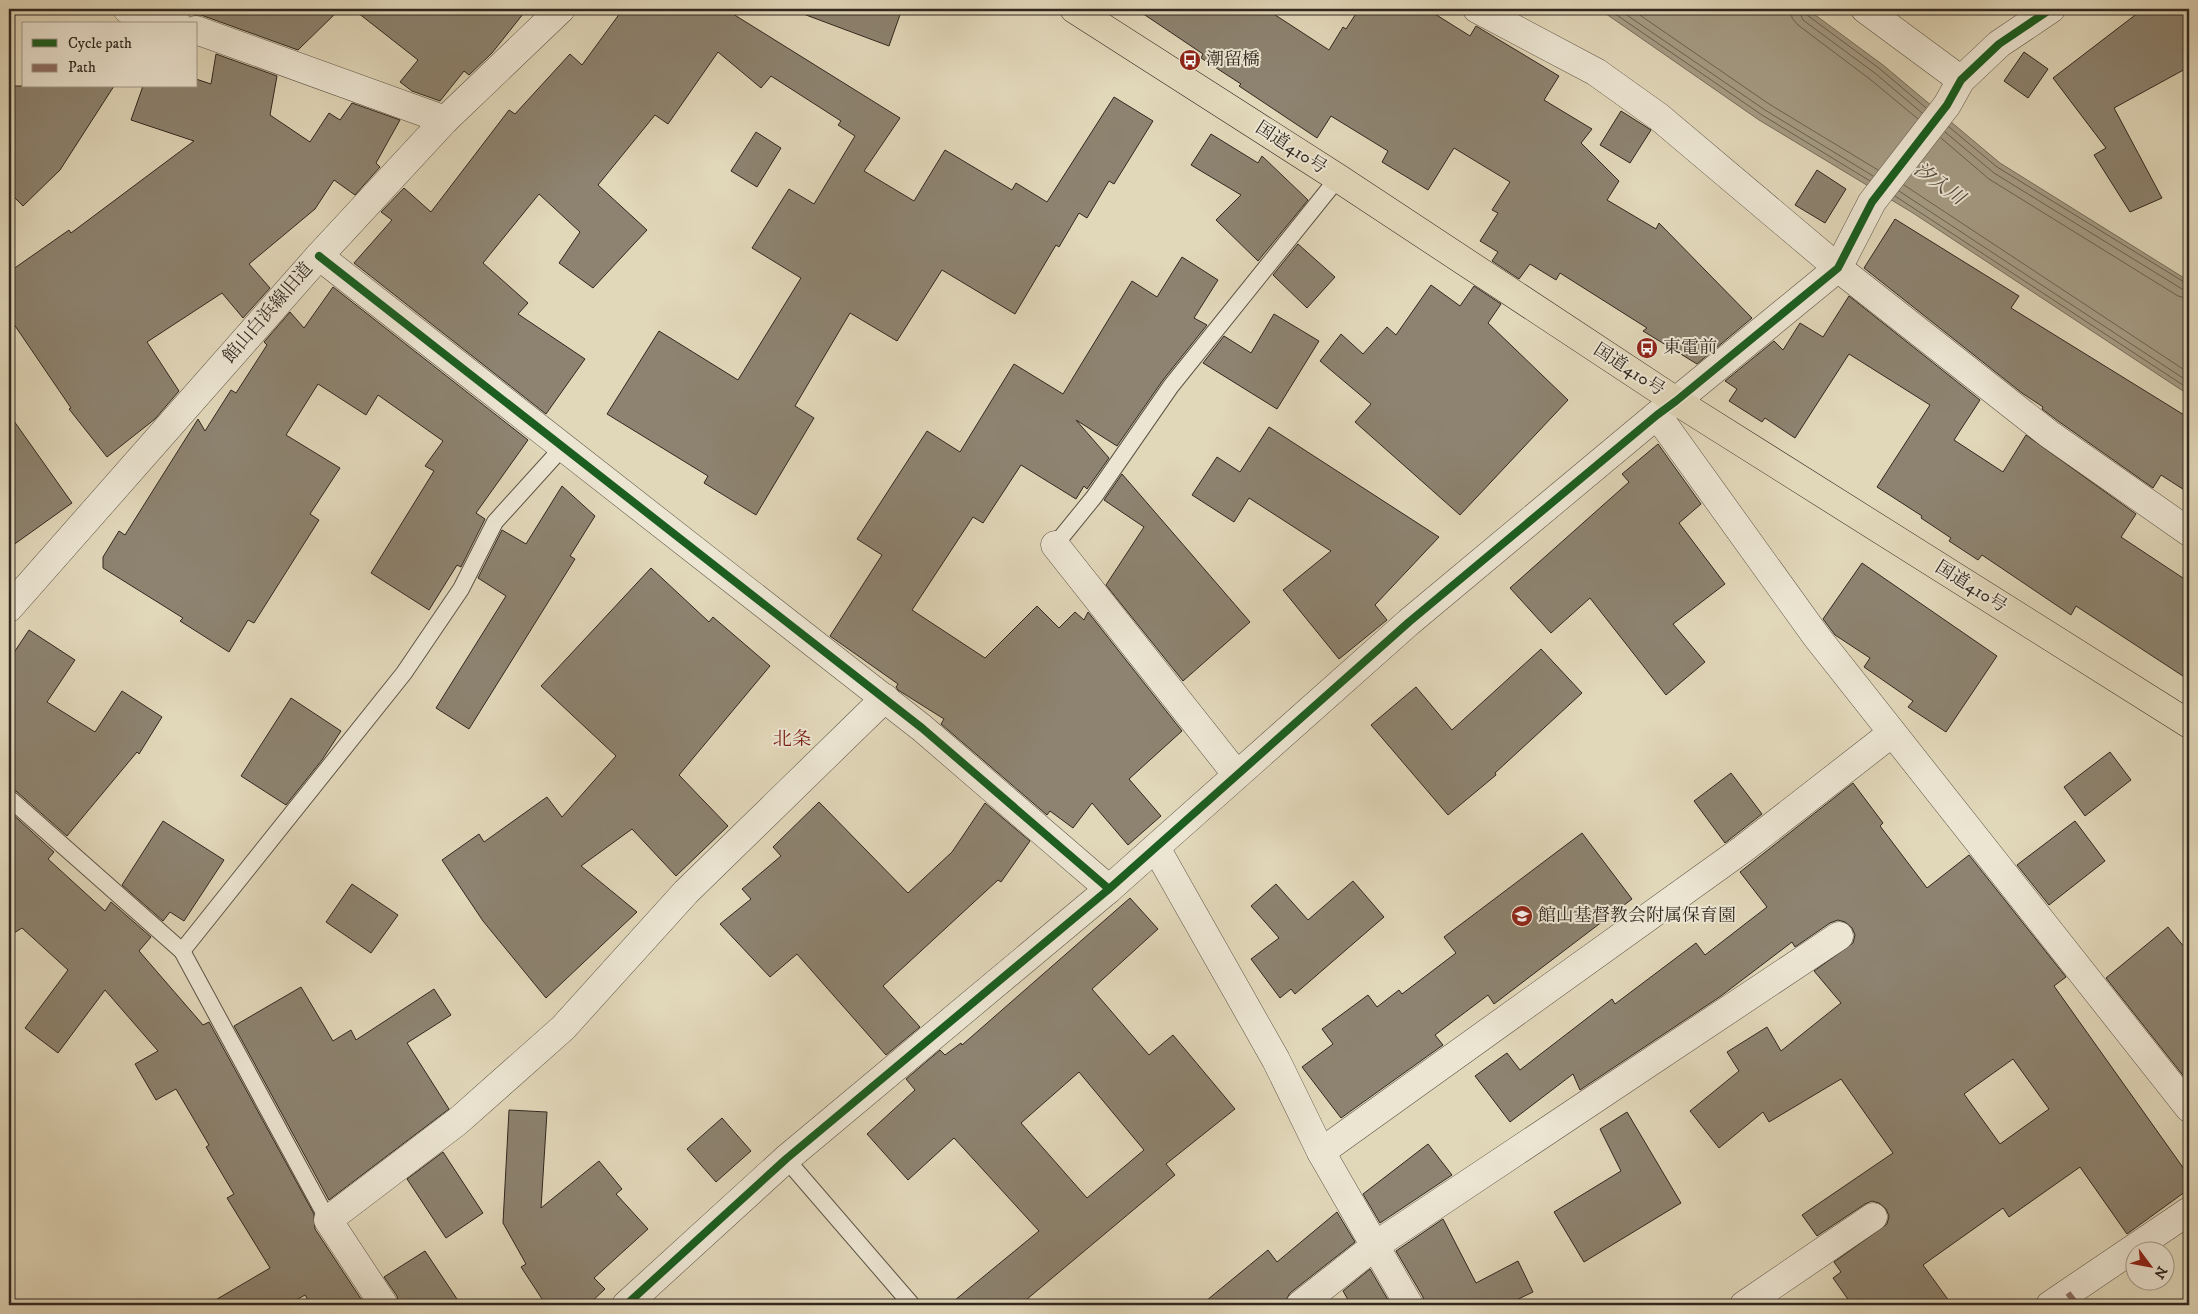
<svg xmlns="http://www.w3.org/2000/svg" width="2198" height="1314" font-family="'IM FELL DW Pica','Noto Serif JP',serif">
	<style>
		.water { fill: #a59c85; stroke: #776e5d }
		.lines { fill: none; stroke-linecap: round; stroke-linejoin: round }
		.shore { stroke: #6b6252; stroke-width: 1 }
		.building { fill: #8d8370; stroke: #312820; fill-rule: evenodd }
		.service-casing { stroke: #5d5446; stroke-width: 18 }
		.minor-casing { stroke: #5d5446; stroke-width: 29 }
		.tertiary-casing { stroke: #5d5446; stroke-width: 29 }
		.trunk-casing { stroke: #312820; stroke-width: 29 }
		.service { stroke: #ece5d2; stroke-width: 16 }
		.minor { stroke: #ece5d2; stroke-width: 28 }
		.tertiary { stroke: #ece5d2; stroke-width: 28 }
		.trunk { stroke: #e1d7b9; stroke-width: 28 }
		.quiet { stroke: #8d6e63; stroke-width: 6; stroke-dasharray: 12 6; stroke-linecap: butt }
		.cycleway-casing { stroke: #ece5d2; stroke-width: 11 }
		.cycleway { stroke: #1b5e20; stroke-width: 8 }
		.labels { text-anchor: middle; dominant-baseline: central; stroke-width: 4; stroke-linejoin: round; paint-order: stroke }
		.poi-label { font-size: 18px; fill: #312820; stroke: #ece5d2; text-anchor: start }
		.street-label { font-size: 18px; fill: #312820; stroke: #ece5d2 }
		.water-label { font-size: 19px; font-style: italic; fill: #544b3e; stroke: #ece5d2 }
		.neighbourhood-label { font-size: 19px; fill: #7a1f14; stroke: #ece5d2 }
	</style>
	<rect width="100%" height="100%" fill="#e1d7b9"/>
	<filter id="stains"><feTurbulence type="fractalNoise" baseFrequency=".004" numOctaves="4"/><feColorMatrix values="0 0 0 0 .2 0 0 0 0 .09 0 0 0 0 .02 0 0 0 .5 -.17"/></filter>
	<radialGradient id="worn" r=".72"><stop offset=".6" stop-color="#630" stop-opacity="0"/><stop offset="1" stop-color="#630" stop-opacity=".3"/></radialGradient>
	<polygon class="water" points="1599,9 1807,9 1883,65 2000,163 2189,281 2189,395 1913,213 1759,120"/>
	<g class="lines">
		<g class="shore">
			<polyline points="1608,9 1762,115 1870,181"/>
			<polyline points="1618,9 1765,110 1873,176"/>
			<polyline points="1631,9 1769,104 1878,170"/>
			<polyline points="1791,9 1792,18 1798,25 1871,80 1918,119"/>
			<polyline points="1798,9 1803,20 1876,74 1922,113"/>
			<polyline points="1805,9 1807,15 1880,69 1926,108"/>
			<polyline points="1949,127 1997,167 2189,285"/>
			<polyline points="1945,132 1994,173 2182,289 2189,291"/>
			<polyline points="1941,138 1989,179 2178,296 2189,299"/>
			<polyline points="1904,185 2189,373"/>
			<polyline points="1899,191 2189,382"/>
			<polyline points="1895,196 2189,389"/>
		</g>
	</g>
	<g class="building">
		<polygon points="186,9 340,9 298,50 201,15 194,15"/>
		<polygon points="353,9 527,9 492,53 469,75 464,71 440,101 412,91 400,82 418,60"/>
		<polygon points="623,9 725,9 900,118 864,171 914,201 945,150 1012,190 1016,183 1047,202 1114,97 1153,121 1114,184 1109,181 1087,218 1079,213 1059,247 1056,245 1015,314 942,270 897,341 850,313 795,406 814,418 756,515 704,483 708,476 607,414 659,331 738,380 801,278 752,248 789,189 814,204 855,136 838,125 841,121 771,76 761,88 718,52 668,124 655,115 598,185 647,230 593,288 559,263 580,232 539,194 483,263 528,303 518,314 585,359 546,414 354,263 392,220 381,212 404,188 431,212 509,110 515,114 570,54 582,65"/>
		<polygon points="799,9 902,9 889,46 798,12"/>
		<polygon points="1136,9 1266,9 1329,50 1343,27 1346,29 1359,9 1427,9 1470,36 1476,26 1559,76 1544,100 1592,129 1581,143 1619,181 1607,200 1656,229 1659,223 1752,318 1697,364 1643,331 1647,328 1560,273 1556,280 1530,264 1519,279 1492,261 1498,252 1480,241 1498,213 1492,210 1510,182 1454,148 1428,190 1382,162 1388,151 1331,116 1317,138 1239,86 1241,84 1201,58 1203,54"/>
		<polygon points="2143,9 2189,9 2189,67 2114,108 2162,198 2130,212 2094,155 2106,148 2053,78"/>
		<polygon points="2024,52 2048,69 2028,98 2004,81"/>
		<polygon points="216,54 277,76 270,115 310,142 329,113 340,120 352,103 400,120 376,163 380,167 355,195 334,180 315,209 249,264 270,288 243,318 222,293 147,342 179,391 155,419 107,457 69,409 71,408 9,317 9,272 69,230 71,233 194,141 131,120 143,86 196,86 196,79 211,84"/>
		<polygon points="9,86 114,86 60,170 23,206 9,192"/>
		<polygon points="1621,111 1651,130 1630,163 1600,145"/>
		<polygon points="756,132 781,148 757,187 731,171"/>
		<polygon points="1211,134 1258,163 1262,156 1308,200 1258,261 1216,220 1241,195 1191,165"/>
		<polygon points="1817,170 1846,189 1825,223 1795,205"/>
		<polygon points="1895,219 2019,296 2011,308 2189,418 2189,493 2161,475 2153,488 2058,421 2042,409 2043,407 2022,393 1864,268"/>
		<polygon points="1298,244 1335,277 1307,308 1273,275"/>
		<polygon points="1182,257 1218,280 1194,318 1207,325 1163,380 1117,446 1076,420 1109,458 1087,489 1084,486 1076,499 1021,465 983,523 973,517 912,610 985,658 1037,606 1059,628 1075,612 1084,620 1088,612 1182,731 1129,779 1161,816 1128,845 1092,803 1073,828 1050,811 1047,815 941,724 944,719 898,690 896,687 898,684 830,636 882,555 857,539 927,431 960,452 1014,364 1063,394 1132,281 1157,297"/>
		<polygon points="1431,285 1460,306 1474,286 1501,304 1488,323 1568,400 1460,515 1355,422 1371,404 1320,361 1341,334 1363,354 1387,327 1396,335"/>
		<polygon points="333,287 528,440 476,513 485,519 461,567 457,565 429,610 371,573 434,471 425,466 443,441 378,395 366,415 318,384 286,435 340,468 310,514 319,520 254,623 248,620 229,652 180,621 183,618 103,568 103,557 119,531 125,535 198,419 205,431 231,390 236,393 267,345 264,342 290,312 304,328"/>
		<polygon points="1849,296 1980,400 1954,440 2003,472 2026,435 2136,514 2121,537 2189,582 2189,680 2076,606 2071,615 1982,555 1978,560 1949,541 1951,538 1921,518 1922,516 1877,487 1930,405 1849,354 1795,438 1765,418 1762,422 1729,401 1737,389 1725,381 1774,341 1783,350 1800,323 1823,337"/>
		<polygon points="1274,314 1319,341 1277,409 1203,363 1224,336 1251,353"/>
		<polygon points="9,414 72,503 9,548"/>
		<polygon points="1269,427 1439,537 1375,605 1387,620 1339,659 1283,590 1331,551 1249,498 1234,522 1192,495 1217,457 1240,472"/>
		<polygon points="1658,444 1701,504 1679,523 1725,584 1673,624 1705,662 1666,695 1590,598 1551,633 1510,588 1629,482 1622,474"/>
		<polygon points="1122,474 1250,622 1183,681 1106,585 1144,527 1104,500"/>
		<polygon points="562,486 595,516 570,556 575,559 469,729 436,708 506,596 478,578 502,530 526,544"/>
		<polygon points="1862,563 1997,656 1946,732 1908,707 1913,701 1864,667 1870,658 1835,635 1823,619"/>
		<polygon points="651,568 709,622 713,617 770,666 679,775 728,826 676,876 632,829 581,866 637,912 546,998 483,921 442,860 479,834 484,842 547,797 562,817 616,756 541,686"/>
		<polygon points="29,630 75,660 47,702 95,732 122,691 162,717 139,754 137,752 67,836 16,791 9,788 9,660"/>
		<polygon points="1541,649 1582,693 1495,773 1496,775 1448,815 1371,725 1416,687 1452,730"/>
		<polygon points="291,698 341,731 322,760 286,805 241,776"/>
		<polygon points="2110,752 2131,780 2085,816 2064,787"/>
		<polygon points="1731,773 1762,814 1725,843 1694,801"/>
		<path d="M1853 783 1883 823 1880 826 1927 888 1969 855 2066 977 2054 986 2189 1176V1189L2127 1234 2080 1167 2009 1217 2003 1208 1923 1265 1952 1305H1852L1833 1278 1841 1272 1834 1262 1887 1224 1889 1216 1886 1209 1879 1203 1872 1201 1865 1204 1817 1236 1802 1215 1893 1153 1841 1079 1769 1122 1763 1112 1719 1148 1690 1111 1739 1071 1727 1052 1767 1027 1781 1051 1841 1003 1814 971 1853 943 1855 935 1852 928 1845 922 1838 920 1830 923 1795 947 1792 942 1721 996 1580 1090 1573 1074 1510 1122 1475 1076 1507 1053 1520 1070 1612 999 1615 1004 1696 943 1705 955 1767 907 1740 872ZM2013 1059 2049 1109 2000 1144 1964 1094Z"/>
		<polygon points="819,802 908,893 952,852 985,803 1030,841 1001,882 998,880 883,986 920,1027 886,1055 797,954 770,977 720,924 751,899 742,889 781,856 773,847"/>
		<polygon points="9,811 54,852 48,859 105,911 111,902 151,937 139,951 203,1025 209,1022 314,1214 315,1229 365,1305 311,1305 305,1295 287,1305 207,1305 270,1268 227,1198 234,1194 206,1147 209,1145 176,1089 156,1100 135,1064 158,1051 105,990 58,1053 25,1028 68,970 22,928 9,936"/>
		<polygon points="163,821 224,860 184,921 170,912 163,921 122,885"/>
		<polygon points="2075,821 2105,861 2049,905 2017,865"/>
		<polygon points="1582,833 1632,899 1494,1004 1488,995 1435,1035 1443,1045 1341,1118 1302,1067 1333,1044 1322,1029 1368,995 1377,1007 1399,990 1402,994 1456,953 1444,937"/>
		<polygon points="1353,881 1384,917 1295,994 1291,989 1280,998 1251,959 1279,938 1251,906 1276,884 1308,920"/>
		<polygon points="352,884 398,915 371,953 326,922"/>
		<path d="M1130 898 1158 929 1092 989 1149 1055 1173 1035 1235 1109 1166 1164 1175 1175 1020 1305H949L1039 1231 954 1138 908 1180 867 1134 915 1090 906 1079 940 1050 945 1055 961 1043 962 1045ZM1079 1072 1144 1150 1087 1198 1021 1123Z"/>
		<polygon points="2168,927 2189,953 2189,1083 2106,978"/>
		<polygon points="301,987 333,1041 351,1030 356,1040 434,989 451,1015 407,1043 449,1109 329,1200 234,1026"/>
		<polygon points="509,1110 547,1112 541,1208 599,1161 622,1189 616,1194 648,1229 594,1278 605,1289 588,1305 546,1305 521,1267 526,1264 503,1223"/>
		<polygon points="1627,1112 1681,1203 1584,1262 1554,1212 1621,1171 1600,1129"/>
		<polygon points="722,1118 751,1151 716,1182 687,1149"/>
		<polygon points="1428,1144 1452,1175 1380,1223 1363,1194"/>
		<polygon points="443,1152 483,1213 446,1238 407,1179"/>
		<polygon points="1337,1212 1355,1242 1290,1293 1283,1305 1201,1305 1268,1250 1277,1262"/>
		<polygon points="1443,1219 1476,1283 1518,1261 1533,1292 1506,1305 1425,1305 1423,1297 1396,1251"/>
		<polygon points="425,1251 461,1305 399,1305 397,1296 384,1277"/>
		<polygon points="1370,1269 1391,1305 1351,1305 1343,1291"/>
	</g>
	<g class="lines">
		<g class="service-casing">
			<g id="service">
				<polyline points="1055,545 1094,497 1171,386 1338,178"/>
				<polyline points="9,798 182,951 328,1220"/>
				<polyline points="182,951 404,673 461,589 495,522 562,448"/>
				<polyline points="786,1159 912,1305"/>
			</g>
		</g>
		<g class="minor-casing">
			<g id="minor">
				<polyline points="127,9 177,24"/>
				<polyline points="1477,9 1596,72 1659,117 1838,268 2049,434 2189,532"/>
				<polyline points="1865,9 1961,80"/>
				<polyline points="196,30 445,120"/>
				<polyline points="319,256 922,728 1109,889"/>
				<polyline points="1657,415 1816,636 2189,1108"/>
				<polyline points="1055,545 1237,775"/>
				<polyline points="1156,848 1276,1060 1321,1152 1409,1305"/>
				<polyline points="1321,1152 1743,849 1892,733"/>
				<polyline points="384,1305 328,1220 457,1122 563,1028 686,892 885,698"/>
				<polyline points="626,1305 786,1159 1109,889 1409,622 1657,415 1676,401 1838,268 1872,202 1947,105 1961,80 1999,44 2051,9"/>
				<polyline points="1300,1305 1376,1245 1839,936"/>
				<polyline points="1744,1305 1873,1217"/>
				<polyline points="2050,1305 2189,1211"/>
			</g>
		</g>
		<g class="tertiary-casing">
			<polyline id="tertiary" points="9,608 319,256 445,120 561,9"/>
		</g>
		<g class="trunk-casing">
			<polyline id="trunk" points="1074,9 1338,178 1676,401 2189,724"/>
		</g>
		<use href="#service" class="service"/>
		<use href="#minor" class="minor"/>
		<use href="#tertiary" class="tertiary"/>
		<use href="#trunk" class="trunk"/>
		<polyline class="quiet" points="2068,1293 2077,1305"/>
		<g class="cycleway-casing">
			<g id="cycleway">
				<polyline points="319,256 922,728 1109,889"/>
				<polyline points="626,1305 786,1159 1109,889 1409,622 1657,415 1676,401 1838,268 1872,202 1947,105 1961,80 1999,44 2051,9"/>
			</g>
		</g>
		<use href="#cycleway" class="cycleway"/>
	</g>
	<defs>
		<g id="bus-disc" transform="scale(1.125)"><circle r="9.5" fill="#8f2418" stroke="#ece5d2"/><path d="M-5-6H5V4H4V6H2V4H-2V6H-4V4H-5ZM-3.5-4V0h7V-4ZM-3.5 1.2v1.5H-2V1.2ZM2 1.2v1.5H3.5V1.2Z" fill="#fff"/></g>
		<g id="school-disc" transform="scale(1.125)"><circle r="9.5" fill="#8f2418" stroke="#ece5d2"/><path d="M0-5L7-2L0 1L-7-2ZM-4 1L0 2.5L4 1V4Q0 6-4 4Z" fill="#fff"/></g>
	</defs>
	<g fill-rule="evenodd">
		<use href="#bus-disc" x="1190" y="60"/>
		<use href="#bus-disc" x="1647" y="348"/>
		<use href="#school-disc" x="1522" y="916"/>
	</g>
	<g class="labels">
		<g class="poi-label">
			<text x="1206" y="60">潮留橋</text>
			<text x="1663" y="348">東電前</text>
			<text x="1538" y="916">館山基督教会附属保育園</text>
		</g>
		<g class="street-label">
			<text transform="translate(1291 148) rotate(33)">国道410号</text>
			<text transform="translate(268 313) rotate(-49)">館山白浜線旧道</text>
			<text transform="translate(1629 370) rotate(33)">国道410号</text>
			<text transform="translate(1971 587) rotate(32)">国道410号</text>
		</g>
		<g class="water-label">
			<text transform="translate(1939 184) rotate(36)">汐入川</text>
		</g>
		<g class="neighbourhood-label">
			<text x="792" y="739">北条</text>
		</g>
	</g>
	<rect width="2198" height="1314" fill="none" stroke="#e1d7b9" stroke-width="30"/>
	<rect x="10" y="10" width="2178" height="1294" fill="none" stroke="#312820" stroke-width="2.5"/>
	<rect x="15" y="15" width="2168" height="1284" fill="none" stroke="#312820"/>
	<rect x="22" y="22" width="175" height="65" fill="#ece5d2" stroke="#a1998b"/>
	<rect x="32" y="39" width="25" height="8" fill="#1b5e20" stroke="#a1998b"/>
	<text x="68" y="48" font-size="15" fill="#312820">Cycle path</text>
	<rect x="32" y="64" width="25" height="8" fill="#8d6e63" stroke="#a1998b"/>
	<text x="68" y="72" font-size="15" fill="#312820">Path</text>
	<g transform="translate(2150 1266) rotate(122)"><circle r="24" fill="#ece5d2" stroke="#a1998b"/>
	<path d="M0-4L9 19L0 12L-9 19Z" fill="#8f2418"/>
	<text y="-8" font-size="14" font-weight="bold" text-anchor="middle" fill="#312820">N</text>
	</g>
	<rect width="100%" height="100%" filter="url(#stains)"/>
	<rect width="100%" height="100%" fill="url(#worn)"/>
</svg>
